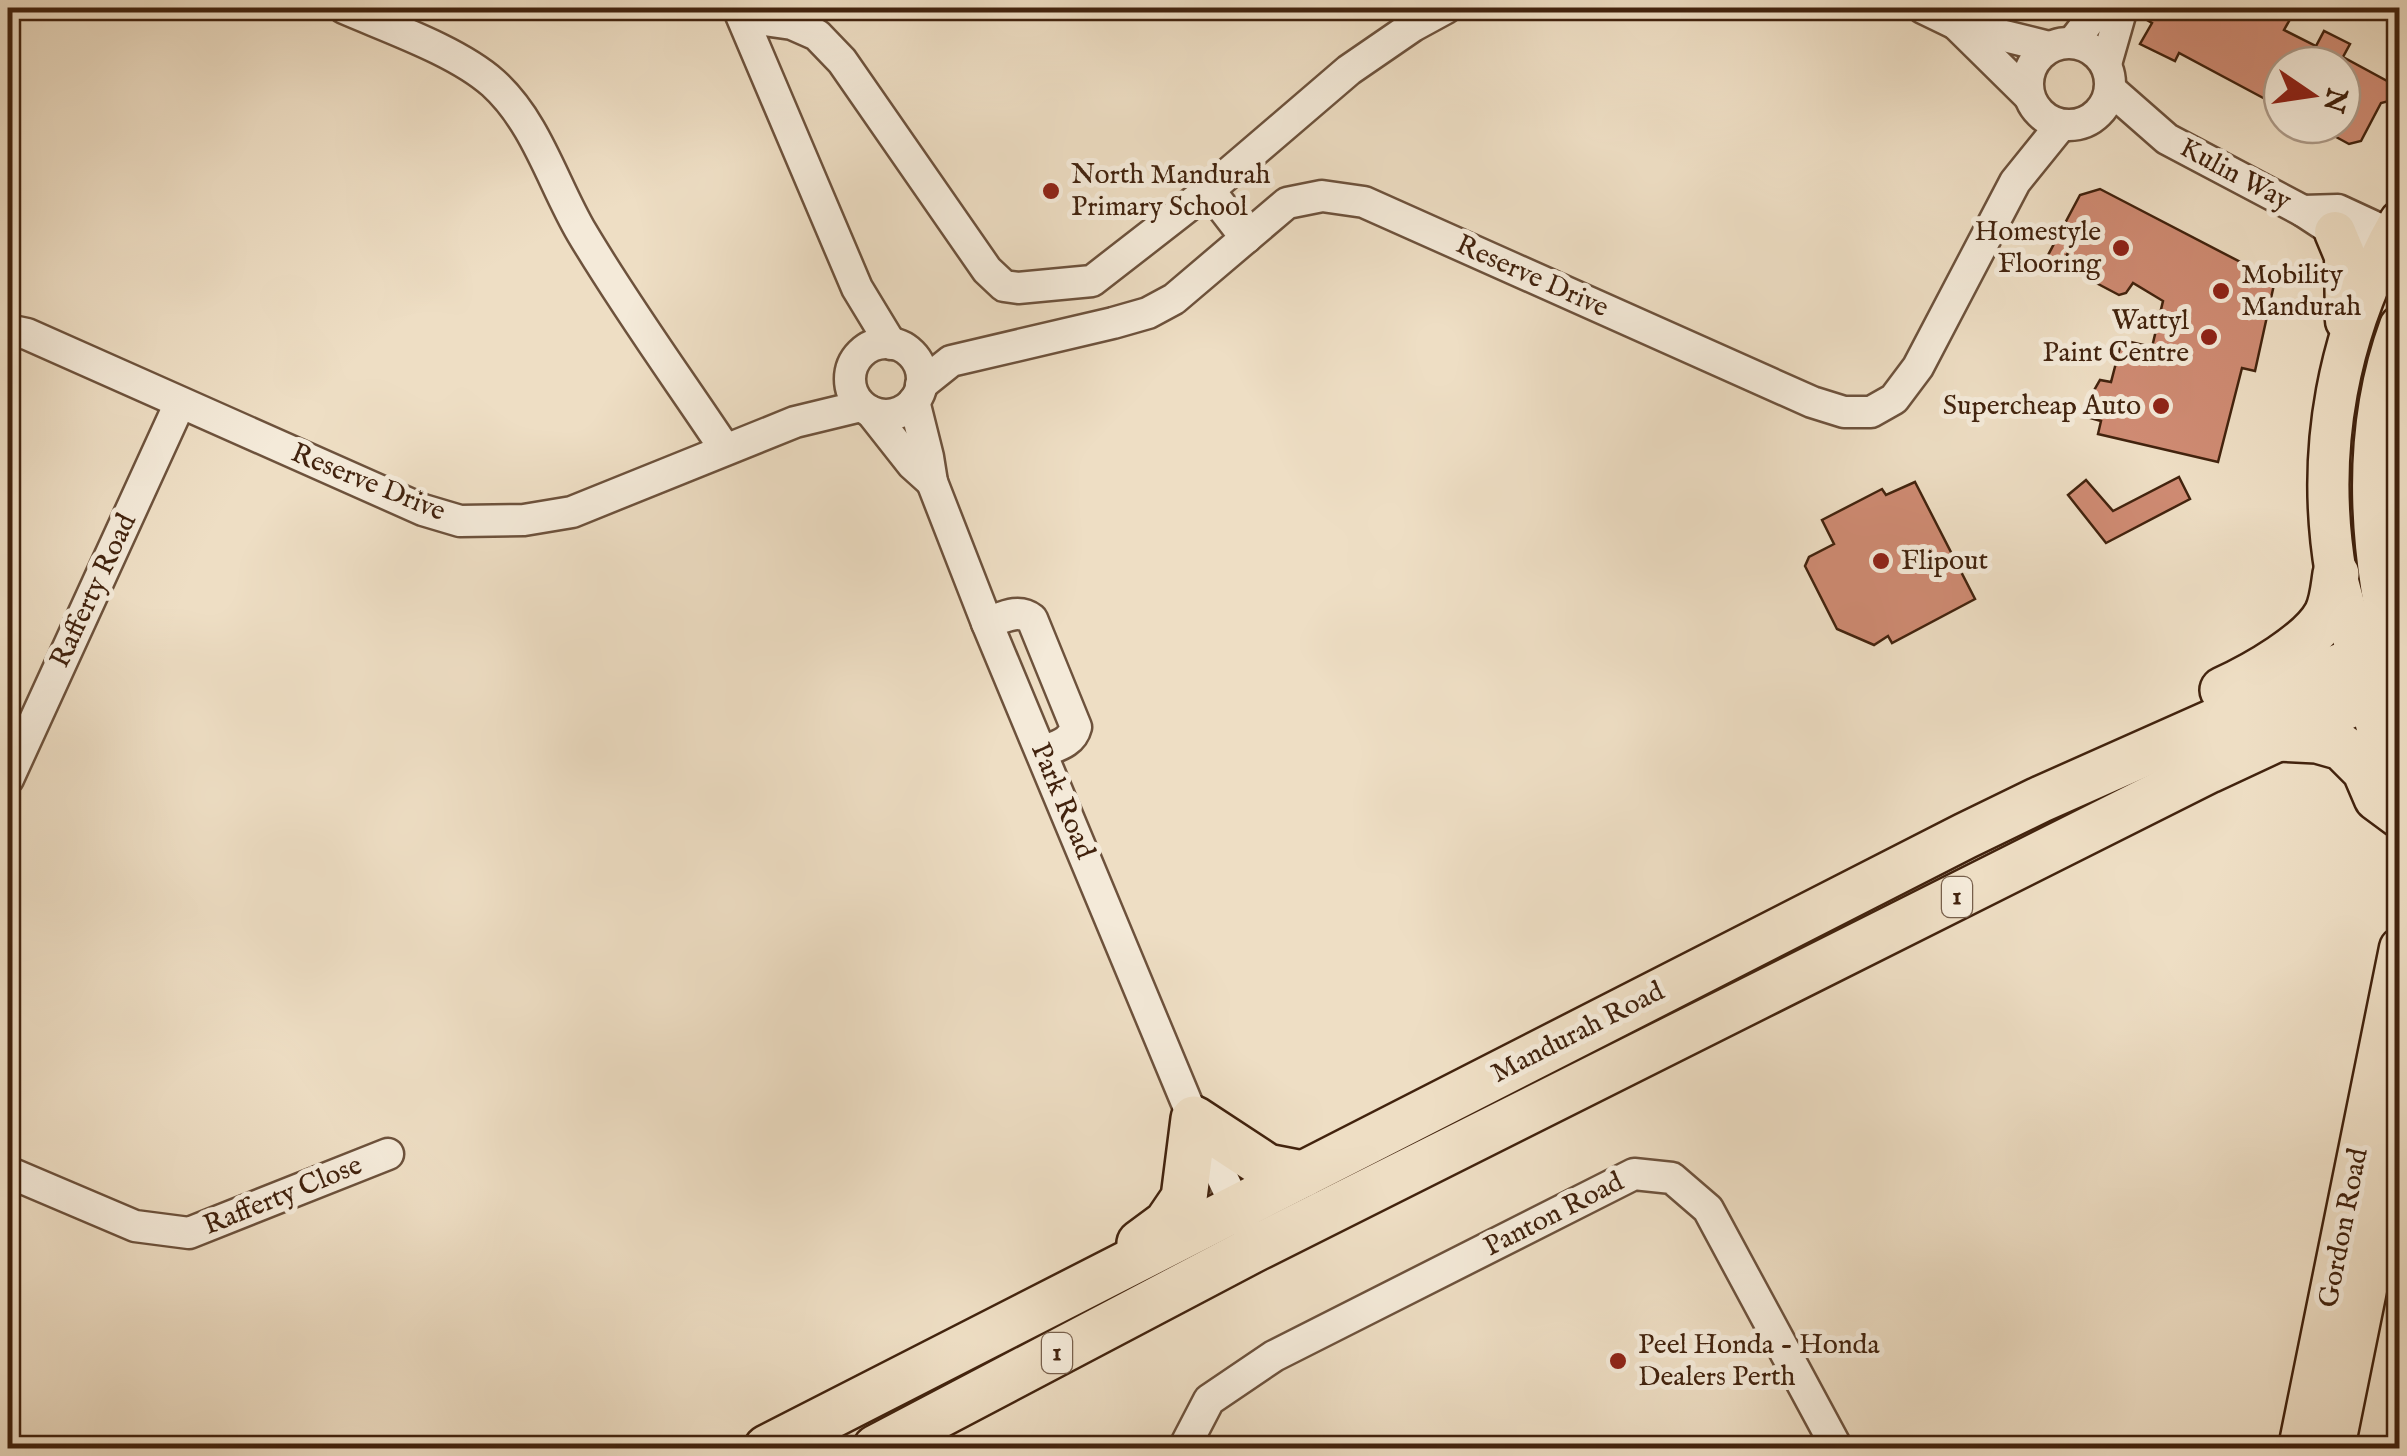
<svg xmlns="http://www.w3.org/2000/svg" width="2407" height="1456" font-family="'IM FELL English',serif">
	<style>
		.building { fill: #cf8b73; stroke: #42230e; stroke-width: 2.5 }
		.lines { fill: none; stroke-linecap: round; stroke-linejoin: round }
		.minor-casing { stroke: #6d523c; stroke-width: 35 }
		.major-casing { stroke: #42230e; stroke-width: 45 }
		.highway-casing { stroke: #42230e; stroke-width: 50 }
		.minor { stroke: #f4ead9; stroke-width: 30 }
		.major { stroke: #eedec4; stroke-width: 40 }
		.highway { stroke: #eedec4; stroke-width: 45 }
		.poi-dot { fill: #8f2418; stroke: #f4ead9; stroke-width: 4 }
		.labels { text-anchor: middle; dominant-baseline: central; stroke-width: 10; stroke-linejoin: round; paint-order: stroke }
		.shield { fill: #f4ead9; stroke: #775f4b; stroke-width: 2.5 }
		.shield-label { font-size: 25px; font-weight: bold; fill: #42230e }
		.poi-label { font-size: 28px; fill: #42230e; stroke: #f4ead9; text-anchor: start }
		.street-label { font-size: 28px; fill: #42230e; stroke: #f4ead9 }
	</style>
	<rect width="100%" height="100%" fill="#eedec4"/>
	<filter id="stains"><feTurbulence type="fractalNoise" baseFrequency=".002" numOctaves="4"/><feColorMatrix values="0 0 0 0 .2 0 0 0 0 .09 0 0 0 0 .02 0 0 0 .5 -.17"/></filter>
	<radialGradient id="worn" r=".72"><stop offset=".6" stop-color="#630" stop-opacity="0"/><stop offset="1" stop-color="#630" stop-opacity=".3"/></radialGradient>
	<g class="building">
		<polygon points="2154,8 2281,8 2293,14 2284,30 2316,46 2324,31 2350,44 2343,57 2400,88 2393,100 2381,103 2361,141 2349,144 2314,125 2342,125 2342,65 2282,65 2282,108 2179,53 2175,61 2140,44 2152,23 2147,20"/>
		<polygon points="2100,189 2275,280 2255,371 2242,368 2218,462 2098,434 2101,421 2087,417 2092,394 2100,380 2111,382 2122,340 2152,347 2163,301 2133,283 2126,293 2119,295 2047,257 2080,195"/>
		<polygon points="2179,477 2190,499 2106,543 2068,495 2086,480 2113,511"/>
		<polygon points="1915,482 1975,599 1892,643 1888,636 1874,645 1837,629 1805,566 1809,557 1834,544 1822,520 1882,489 1886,495"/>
	</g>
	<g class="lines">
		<g class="minor-casing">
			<g id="minor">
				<path d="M344 8C390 28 457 51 493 83 537 123 553 184 582 233 626 307 677 377 725 449"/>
				<polyline points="738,8 857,288 891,344"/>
				<polyline points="1923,8 1956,24 2049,47"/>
				<polyline points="743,17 792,24 817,35 842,61 987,270 1004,286 1018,288 1092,281 1209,190 1246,238"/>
				<polyline points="1958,26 2028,95"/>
				<polyline points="2073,42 2099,8"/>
				<circle cx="2069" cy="84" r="41"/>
				<polyline points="2106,64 2122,8"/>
				<polyline points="2110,89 2167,139 2303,211 2335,232 2382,255 2400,246"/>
				<polyline points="1209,190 1349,70 1413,26 1446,8"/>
				<polyline points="2303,211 2338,210 2392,235 2400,283"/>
				<polyline points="8,330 27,334 423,510 460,521 524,520 572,512 795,422 861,406"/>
				<circle cx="886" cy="379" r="36"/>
				<polyline points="921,385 951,361 1113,323 1148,313 1174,299 1287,203 1322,196 1364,202 1812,402 1844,412 1871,412 1894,399 1918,367 2015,182 2061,125"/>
				<polyline points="914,401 928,457 932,482 987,623 1189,1108 1244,1223"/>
				<polyline points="871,412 912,464 932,482"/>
				<path d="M987 623C1002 618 1018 608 1032 619L1076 727C1072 743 1056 746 1042 752"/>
				<polyline points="8,779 180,403"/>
				<polyline points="8,1172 135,1226 189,1233 388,1154"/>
				<polyline points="1184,1448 1209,1400 1274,1356 1634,1174 1672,1178 1708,1209 1837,1448"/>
			</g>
		</g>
		<g class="major-casing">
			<g id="major">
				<path d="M2400 221C2338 330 2315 450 2336 574L2400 814"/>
				<polyline points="2335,232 2345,256 2346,321"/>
				<path d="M2399 676C2371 561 2358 440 2400 326"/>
				<polyline points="2299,1448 2400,948"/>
				<polyline points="2334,1448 2400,1122"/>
			</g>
		</g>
		<g class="highway-casing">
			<g id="highway">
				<path d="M2223 690C2254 676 2311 644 2327 614 2333 602 2334 587 2336 574"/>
				<polyline points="2277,738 2317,740 2342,747 2365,770 2377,798 2400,815"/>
				<polyline points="1140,1243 1167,1223 1184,1198 1194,1119 1267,1167 1303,1174"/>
				<polyline points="767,1448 1965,836 2039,800 2322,674 2400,642"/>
				<polyline points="876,1448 1256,1248 2209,770 2368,696 2400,685"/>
			</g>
		</g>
		<use href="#minor" class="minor"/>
		<use href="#major" class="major"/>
		<use href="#highway" class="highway"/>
	</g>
	<g class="poi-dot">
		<circle cx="1051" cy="191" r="10"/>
		<circle cx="2121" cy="248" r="10"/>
		<circle cx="2221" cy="291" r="10"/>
		<circle cx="2209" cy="337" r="10"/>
		<circle cx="2161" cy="406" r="10"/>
		<circle cx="1881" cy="561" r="10"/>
		<circle cx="1618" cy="1361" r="10"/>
	</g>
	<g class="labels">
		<g class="shield">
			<rect x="1942" y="877" width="30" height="40" rx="8"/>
			<rect x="1042" y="1333" width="30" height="40" rx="8"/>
		</g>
		<g class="shield-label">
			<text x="1957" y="897">1</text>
			<text x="1057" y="1353">1</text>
		</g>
		<g class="poi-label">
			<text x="1071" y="175">North Mandurah<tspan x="1071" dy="32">Primary School</tspan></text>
			<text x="2101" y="232" text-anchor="end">Homestyle<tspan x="2101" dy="32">Flooring</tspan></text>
			<text x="2241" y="275">Mobility<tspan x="2241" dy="32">Mandurah</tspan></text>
			<text x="2189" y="321" text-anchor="end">Wattyl<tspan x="2189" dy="32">Paint Centre</tspan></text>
			<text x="2141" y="406" text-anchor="end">Supercheap Auto</text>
			<text x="1901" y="561">Flipout</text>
			<text x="1638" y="1345">Peel Honda - Honda<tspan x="1638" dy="32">Dealers Perth</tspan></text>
		</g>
		<g class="street-label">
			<text transform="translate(2235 175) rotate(28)">Kulin Way</text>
			<text transform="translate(1532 277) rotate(24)">Reserve Drive</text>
			<text transform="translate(368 483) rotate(22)">Reserve Drive</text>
			<text transform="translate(94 591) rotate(-65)">Rafferty Road</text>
			<text transform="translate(1062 801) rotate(67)">Park Road</text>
			<text transform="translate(1578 1033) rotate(-27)">Mandurah Road</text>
			<text transform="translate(283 1196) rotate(-22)">Rafferty Close</text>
			<text transform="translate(1554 1215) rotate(-27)">Panton Road</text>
			<text transform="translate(2344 1228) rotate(-79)">Gordon Road</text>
		</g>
	</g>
	<rect width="2407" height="1456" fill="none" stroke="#eedec4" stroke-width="40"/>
	<rect x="10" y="10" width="2387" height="1436" fill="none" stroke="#42230e" stroke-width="5"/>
	<rect x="20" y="20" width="2367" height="1416" fill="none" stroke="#42230e" stroke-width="2.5"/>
	<g transform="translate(2312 95) rotate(103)"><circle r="48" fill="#f4ead9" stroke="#ad9a88" stroke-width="2.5"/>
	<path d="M0-8L18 38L0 25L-18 38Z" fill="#8f2418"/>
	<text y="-15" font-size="28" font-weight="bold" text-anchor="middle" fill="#42230e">N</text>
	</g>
	<rect width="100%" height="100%" filter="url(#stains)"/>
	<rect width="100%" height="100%" fill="url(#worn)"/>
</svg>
